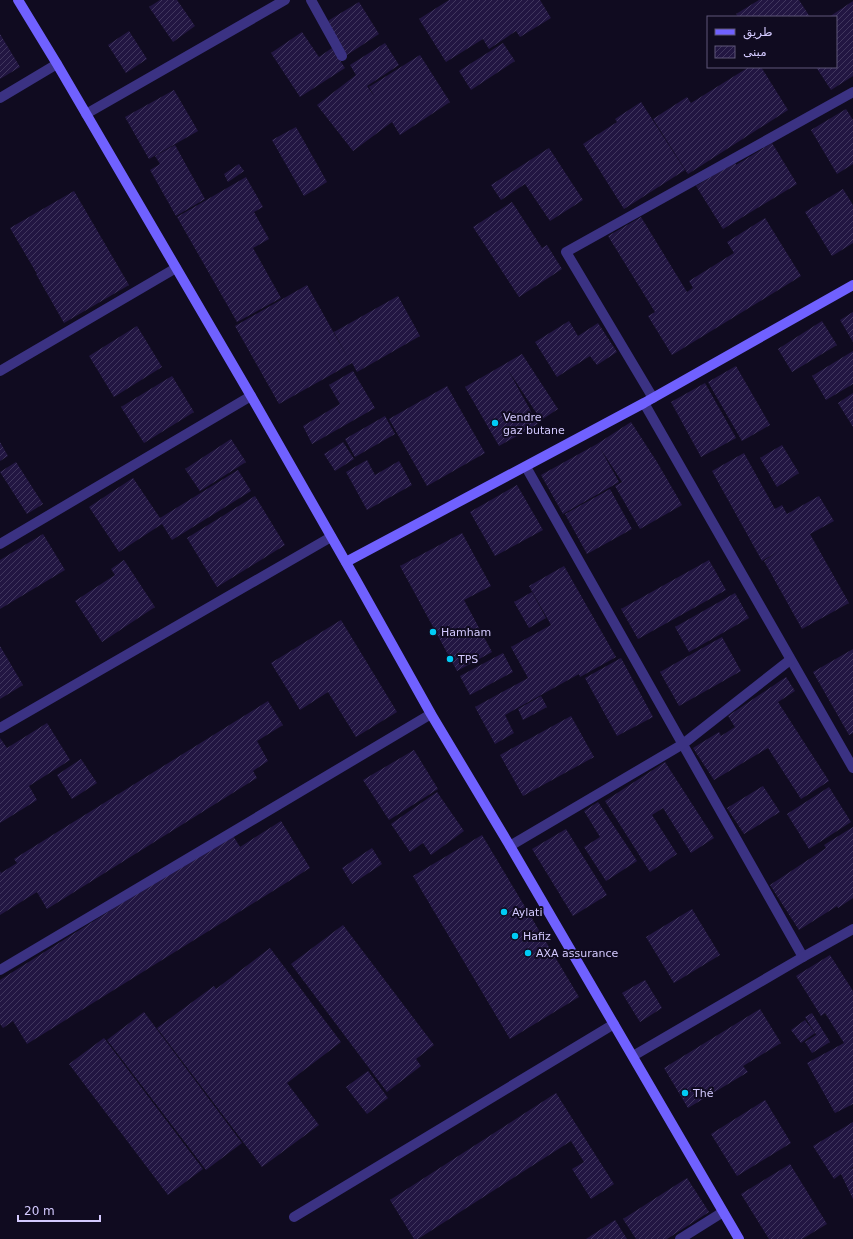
<svg xmlns="http://www.w3.org/2000/svg" width="853" height="1239" font-family="'DejaVu Sans',Vazirmatn,sans-serif">
	<style>
		.building { fill: url(#building-hatch) }
		.lines { fill: none; stroke-linecap: round; stroke-linejoin: round }
		.minor { stroke: #3b3283; stroke-width: 10 }
		.secondary { stroke: #7061ff; stroke-width: 10 }
		.poi-dot { fill: #00cbf5; stroke: #100b20; stroke-width: 1.5 }
		.labels { text-anchor: middle; dominant-baseline: central; stroke-width: 4; stroke-linejoin: round; paint-order: stroke }
		.poi-label { font-size: 11px; fill: #d4caff; stroke: #100b20; text-anchor: start }
	</style>
	<defs>
		<pattern id="building-hatch" width="6" height="6" patternUnits="userSpaceOnUse"><rect width="6" height="6" fill="#221642"/><path d="M-1 1l2-2M0 6l6-6M5 7l2-2" fill="none" stroke="#41375e"/></pattern>
	</defs>
	<rect width="100%" height="100%" fill="#100b20"/>
	<g class="building">
		<polygon points="160,0 177,0 195,26 173,42 149,7"/>
		<polygon points="449,0 540,0 551,18 520,37 516,31 489,49 483,39 446,62 419,19"/>
		<polygon points="759,0 799,0 810,17 738,17 736,14"/>
		<polygon points="853,1 853,76 831,90 816,67 836,67 836,17 829,17"/>
		<polygon points="359,2 379,34 347,55 326,22"/>
		<polygon points="129,31 147,59 126,73 108,45"/>
		<polygon points="302,32 319,57 332,48 345,68 300,97 271,53"/>
		<polygon points="0,34 20,67 0,79"/>
		<polygon points="385,43 399,65 367,86 375,97 369,87 420,55 450,102 400,135 392,122 353,151 317,105 356,75 350,65"/>
		<polygon points="503,43 515,61 471,90 459,71"/>
		<polygon points="749,67 761,67 788,110 688,174 653,119 687,97 691,103"/>
		<polygon points="174,90 198,131 149,159 125,117"/>
		<polygon points="641,102 685,170 624,209 583,144 617,122 615,119"/>
		<polygon points="846,109 853,120 853,164 837,174 811,130"/>
		<polygon points="296,127 327,182 304,196 272,140"/>
		<polygon points="772,143 797,184 723,229 696,186 735,162 736,165"/>
		<polygon points="175,145 205,199 176,216 150,170 160,164 155,156"/>
		<polygon points="549,148 583,200 550,221 525,184 501,200 491,185"/>
		<polygon points="239,164 244,171 228,182 224,174"/>
		<polygon points="246,177 263,207 254,212 269,239 253,248 281,298 237,322 177,217"/>
		<polygon points="843,189 853,205 853,243 832,256 805,212"/>
		<polygon points="74,191 129,285 64,323 36,274 37,274 10,228"/>
		<polygon points="512,202 542,248 547,245 562,269 519,297 473,227"/>
		<polygon points="641,217 687,292 693,288 689,281 734,253 727,242 765,218 801,276 672,355 648,316 655,312 608,236"/>
		<polygon points="307,285 349,360 334,332 398,296 420,336 357,372 352,363 279,404 235,326"/>
		<polygon points="853,312 853,342 840,320"/>
		<polygon points="569,321 578,336 598,323 617,352 597,365 590,356 557,377 535,342"/>
		<polygon points="822,321 837,345 792,372 778,349"/>
		<polygon points="137,326 162,367 114,397 89,356"/>
		<polygon points="853,351 853,384 826,400 812,376"/>
		<polygon points="522,354 558,409 541,420 508,370 538,424 499,446 465,387"/>
		<polygon points="736,366 770,425 742,441 708,382"/>
		<polygon points="353,371 375,408 312,444 303,426 340,404 329,385"/>
		<polygon points="172,376 194,412 144,443 121,407"/>
		<polygon points="705,383 736,438 701,457 671,402"/>
		<polygon points="447,386 485,453 427,486 389,419"/>
		<polygon points="853,393 853,427 838,403"/>
		<polygon points="385,416 395,434 355,457 345,439"/>
		<polygon points="631,422 657,462 682,505 640,529 615,486 622,482 600,448 619,482 563,514 541,475 597,444"/>
		<polygon points="231,439 246,462 200,491 185,469"/>
		<polygon points="0,442 8,456 0,461"/>
		<polygon points="343,442 354,459 335,471 324,454"/>
		<polygon points="782,445 799,473 777,487 760,458"/>
		<polygon points="744,453 775,509 782,505 787,514 819,496 834,521 810,534 849,603 802,629 764,561 777,552 762,561 712,471"/>
		<polygon points="367,460 375,475 399,461 412,485 367,510 346,472"/>
		<polygon points="16,462 43,504 27,514 0,472"/>
		<polygon points="238,470 251,491 172,540 162,524 119,552 89,507 133,478 160,518"/>
		<polygon points="517,485 543,530 495,556 470,512"/>
		<polygon points="610,489 632,529 587,554 565,514"/>
		<polygon points="255,496 285,545 217,587 187,538"/>
		<polygon points="462,533 491,586 464,600 492,652 457,671 400,566"/>
		<polygon points="43,534 65,570 0,609 0,560"/>
		<polygon points="124,560 155,607 102,642 75,601 115,575 111,569"/>
		<polygon points="709,560 726,590 638,639 621,609"/>
		<polygon points="564,566 616,657 580,677 579,674 505,715 514,733 495,744 475,707 528,678 511,647 551,625 529,586"/>
		<polygon points="532,592 546,618 529,628 514,602"/>
		<polygon points="735,593 749,618 689,652 675,627"/>
		<polygon points="341,620 397,712 356,737 328,692 300,710 271,663"/>
		<polygon points="722,637 741,671 679,706 660,672"/>
		<polygon points="0,646 23,685 0,699"/>
		<polygon points="853,649 853,733 849,735 813,672"/>
		<polygon points="503,653 513,672 470,695 460,676"/>
		<polygon points="621,658 653,717 617,736 585,678"/>
		<polygon points="786,677 795,691 778,702 829,781 801,799 768,748 714,780 693,748 719,732 721,736 735,727 728,716"/>
		<polygon points="541,696 547,707 523,720 518,709"/>
		<polygon points="268,701 283,725 257,741 268,761 253,771 257,778 47,909 37,892 0,915 0,871 1,873 17,863 14,859"/>
		<polygon points="571,716 594,757 523,796 500,755"/>
		<polygon points="47,723 70,760 29,786 37,800 0,823 0,738 7,748"/>
		<polygon points="414,750 438,789 389,820 363,780"/>
		<polygon points="81,759 97,783 72,799 57,775"/>
		<polygon points="665,762 714,838 691,853 663,808 652,815 677,854 650,872 605,801"/>
		<polygon points="763,786 780,812 744,834 727,808"/>
		<polygon points="829,787 851,822 809,849 787,814"/>
		<polygon points="437,792 464,831 431,855 423,843 410,852 391,824"/>
		<polygon points="598,802 637,861 606,881 584,847 600,837 584,811"/>
		<polygon points="281,821 310,868 27,1044 13,1021 3,1028 0,1024 0,980 232,834 240,847"/>
		<polygon points="853,827 853,898 838,908 837,906 799,930 770,885 826,848 824,845"/>
		<polygon points="566,829 607,895 573,916 532,849"/>
		<polygon points="482,835 579,997 510,1039 413,876"/>
		<polygon points="372,848 382,864 352,884 342,868"/>
		<polygon points="692,909 720,955 674,983 646,937"/>
		<polygon points="343,925 434,1045 416,1059 421,1066 387,1092 291,964"/>
		<polygon points="270,948 341,1042 287,1083 319,1125 262,1167 157,1028 214,986 216,989"/>
		<polygon points="830,955 853,991 853,1104 835,1113 807,1063 844,1043 825,1013 821,1016 796,976"/>
		<polygon points="645,980 662,1008 640,1022 622,993"/>
		<polygon points="760,1009 781,1043 743,1066 748,1072 688,1108 664,1068"/>
		<polygon points="144,1012 242,1143 206,1170 107,1040"/>
		<polygon points="812,1013 830,1042 812,1053 805,1042 816,1035 817,1036 805,1017"/>
		<polygon points="805,1020 815,1033 801,1043 791,1030"/>
		<polygon points="104,1038 203,1169 168,1195 69,1064"/>
		<polygon points="368,1071 388,1098 367,1114 346,1087"/>
		<polygon points="556,1093 614,1184 591,1199 572,1169 584,1162 571,1141 418,1239 414,1239 390,1200"/>
		<polygon points="765,1100 791,1143 737,1176 711,1134"/>
		<polygon points="853,1122 853,1167 848,1170 853,1168 853,1199 841,1174 834,1179 813,1146"/>
		<polygon points="790,1164 827,1224 802,1239 769,1239 741,1194"/>
		<polygon points="687,1178 709,1212 667,1239 636,1239 623,1219"/>
		<polygon points="615,1220 627,1239 586,1239"/>
	</g>
	<g class="lines">
		<g class="minor">
			<polyline points="311,0 342,56"/>
			<polyline points="0,98 57,64"/>
			<polyline points="86,114 285,0"/>
			<polyline points="0,371 176,268"/>
			<polyline points="653,398 566,252 853,92"/>
			<polyline points="644,403 853,768"/>
			<polyline points="526,467 803,957"/>
			<polyline points="0,544 251,396"/>
			<polyline points="0,728 331,537"/>
			<polyline points="510,846 683,744 790,660"/>
			<polyline points="0,970 431,714"/>
			<polyline points="633,1056 803,957 853,929"/>
			<polyline points="294,1217 614,1024"/>
			<polyline points="680,1239 723,1212"/>
		</g>
		<g class="secondary">
			<polyline points="18,0 57,64 251,396 356,580 431,714 510,846 739,1239"/>
			<polyline points="346,562 644,403 853,285"/>
		</g>
	</g>
	<g class="poi-dot">
		<circle cx="495" cy="423" r="4"/>
		<circle cx="433" cy="632" r="4"/>
		<circle cx="450" cy="659" r="4"/>
		<circle cx="504" cy="912" r="4"/>
		<circle cx="515" cy="936" r="4"/>
		<circle cx="528" cy="953" r="4"/>
		<circle cx="685" cy="1093" r="4"/>
	</g>
	<g class="labels">
		<g class="poi-label">
			<text x="503" y="417">Vendre<tspan x="503" dy="13">gaz butane</tspan></text>
			<text x="441" y="632">Hamham</text>
			<text x="458" y="659">TPS</text>
			<text x="512" y="912">Aylati</text>
			<text x="523" y="936">Hafiz</text>
			<text x="536" y="953">AXA assurance</text>
			<text x="693" y="1093">Thé</text>
		</g>
	</g>
	<rect x="707" y="16" width="130" height="52" fill="#100b20" stroke="#5e5779"/>
	<rect x="715" y="29" width="20" height="6" fill="#7061ff" stroke="#5e5779"/>
	<text x="743" y="36" font-size="12" fill="#d4caff">طريق</text>
	<rect x="715" y="46" width="20" height="12" fill="url(#building-hatch)" stroke="#5e5779"/>
	<text x="743" y="56" font-size="12" fill="#d4caff">مبنى</text>
	<path d="M18 1215v6h82v-6" fill="none" stroke="#d4caff" stroke-width="2"/>
	<text x="24" y="1215" font-size="12" fill="#d4caff" stroke="#100b20" stroke-width="3" paint-order="stroke">20 m</text>
</svg>
